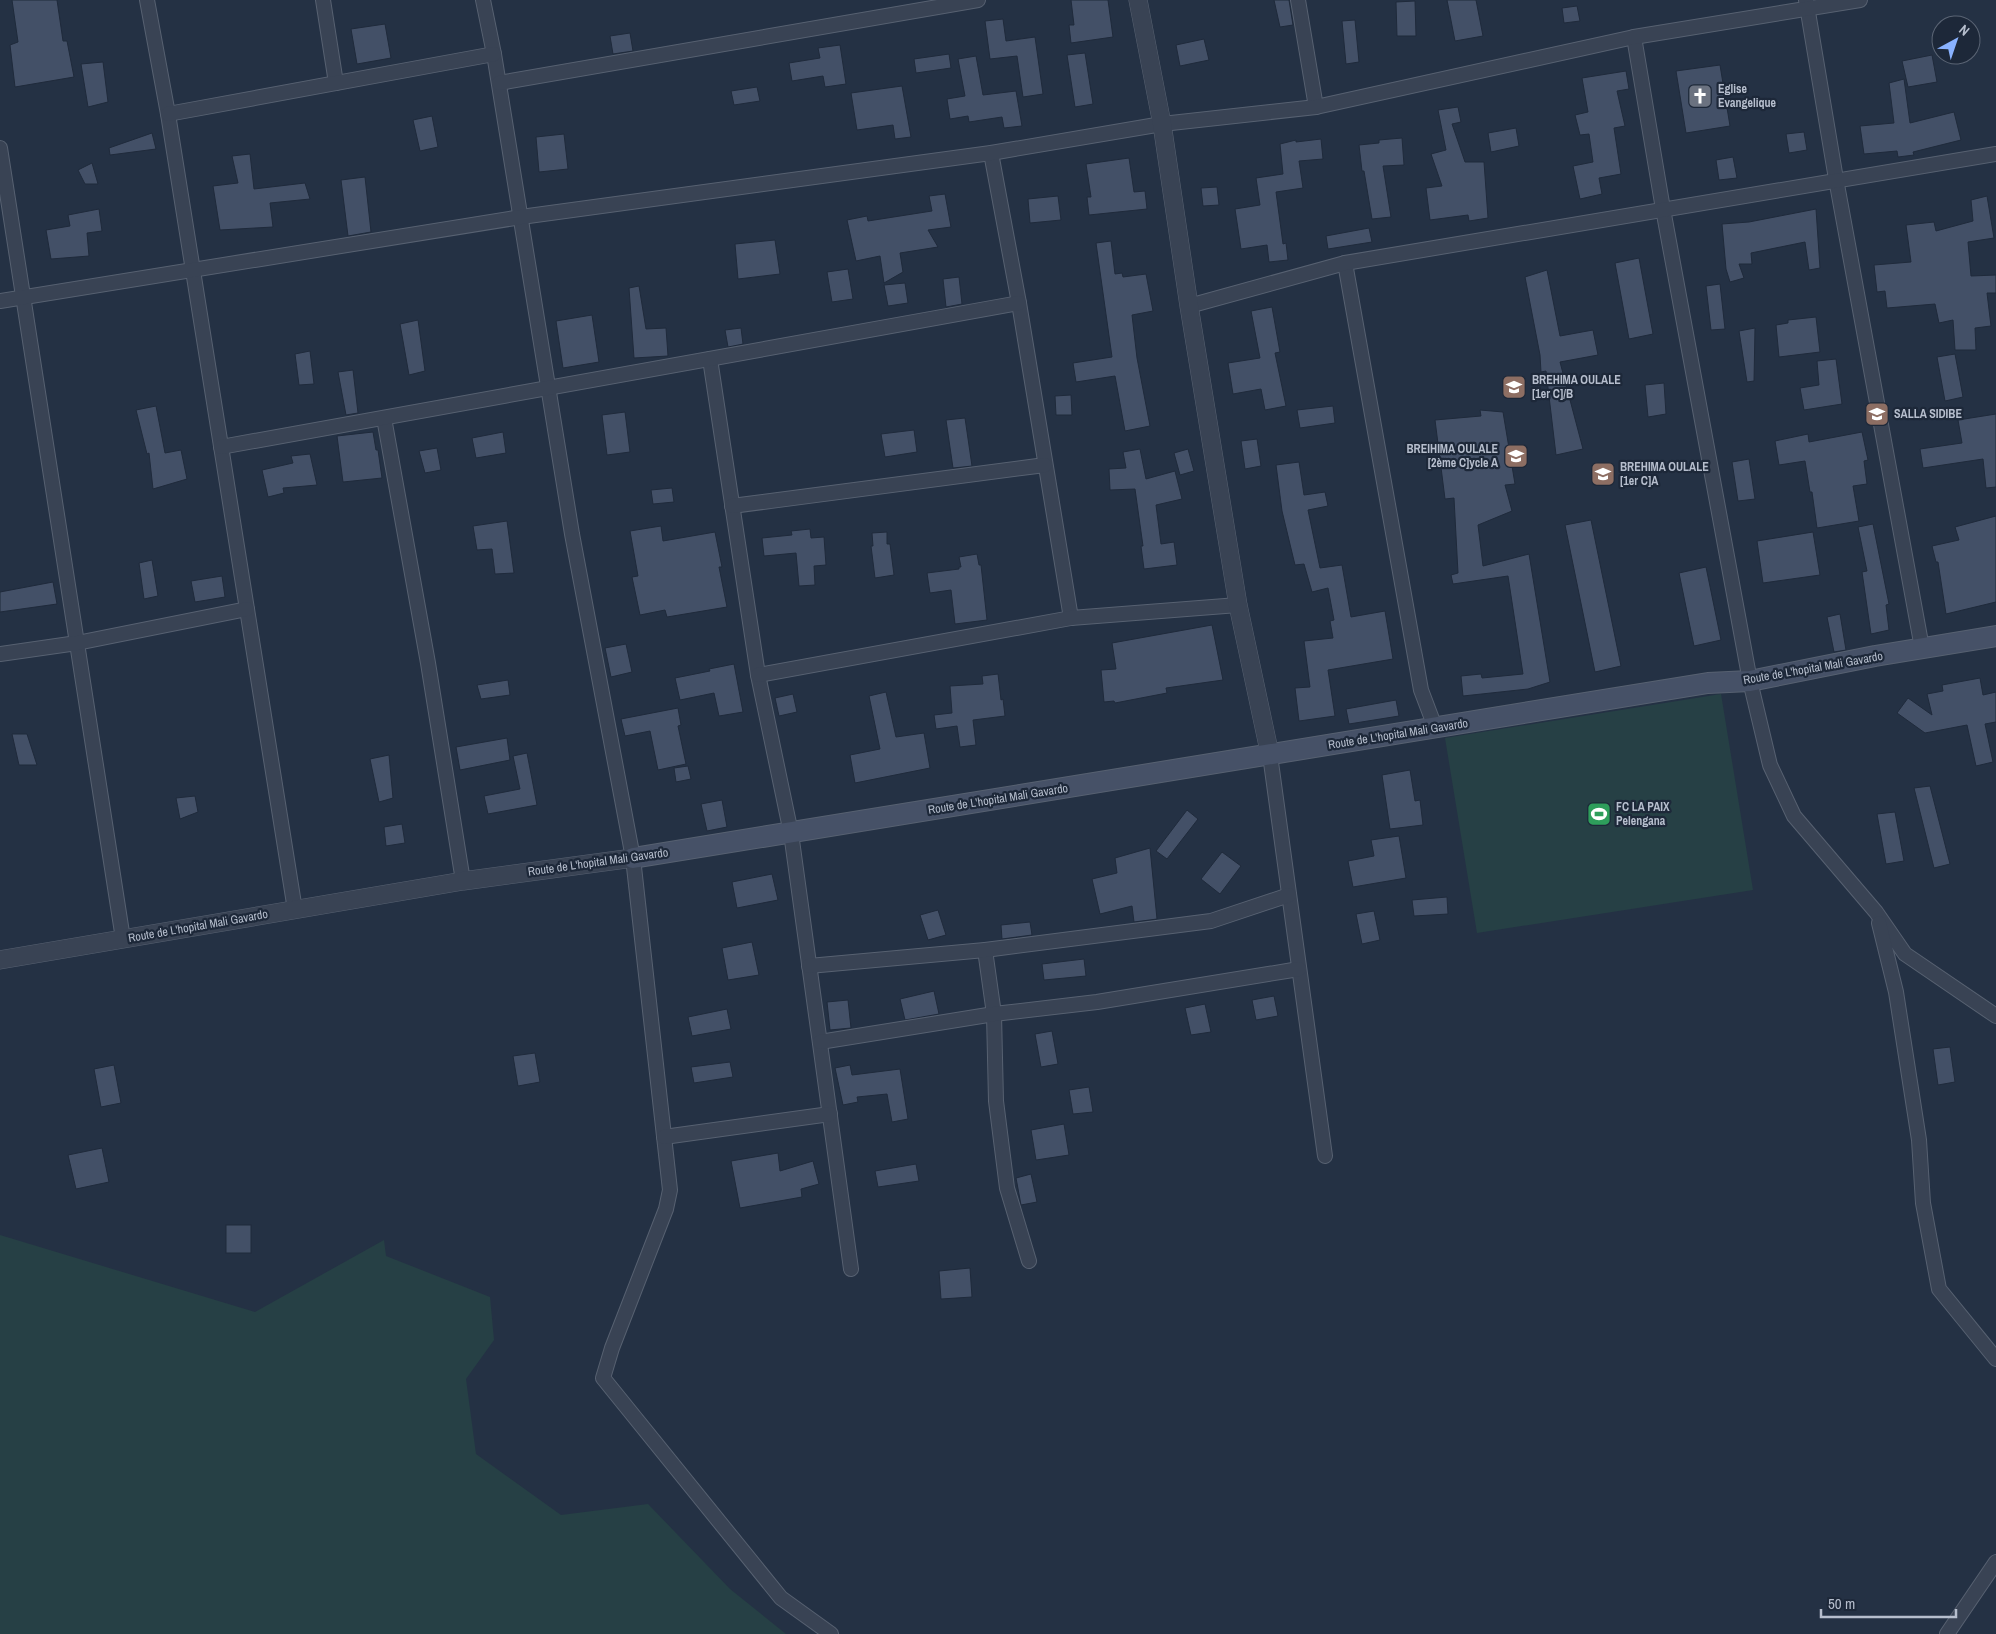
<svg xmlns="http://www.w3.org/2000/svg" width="1996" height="1634" font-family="'Archivo Narrow',sans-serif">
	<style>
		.green { fill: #264045 }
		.building { fill: #435067; stroke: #1f2a3b }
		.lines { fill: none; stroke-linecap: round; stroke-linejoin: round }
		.minor-casing { stroke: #576171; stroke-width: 16 }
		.tertiary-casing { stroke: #576171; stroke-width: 19 }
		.secondary-casing { stroke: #576171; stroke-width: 22 }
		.minor { stroke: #394354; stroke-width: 14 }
		.tertiary { stroke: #394354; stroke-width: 18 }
		.secondary { stroke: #465167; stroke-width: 20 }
		.labels { text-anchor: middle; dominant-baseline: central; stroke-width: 4.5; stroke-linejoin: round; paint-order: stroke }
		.poi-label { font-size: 12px; font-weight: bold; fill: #b6becd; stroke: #1d2839; text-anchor: start }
		.street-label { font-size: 12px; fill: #b6becd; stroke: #1d2839 }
	</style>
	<rect width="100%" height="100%" fill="#243144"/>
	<g class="green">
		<polygon points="1721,694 1753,890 1477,933 1445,738"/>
		<polygon points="0,1235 255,1312 384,1240 386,1256 490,1297 494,1340 466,1379 476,1454 561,1515 648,1504 730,1589 786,1634 0,1634"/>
	</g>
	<g class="building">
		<polygon points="12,0 57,0 63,41 67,41 74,77 15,87 10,45 18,42"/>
		<polygon points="1071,0 1108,0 1113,37 1071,43 1069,25 1074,25"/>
		<polygon points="1274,0 1289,0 1293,25 1280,27"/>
		<polygon points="1447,0 1476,0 1483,36 1455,41"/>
		<polygon points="1415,1 1416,36 1397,36 1396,2"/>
		<polygon points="1577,6 1580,21 1564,23 1562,8"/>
		<polygon points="1003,19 1006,41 1035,37 1043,94 1023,97 1017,56 990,59 985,21"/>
		<polygon points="1355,20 1359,62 1346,64 1342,21"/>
		<polygon points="385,24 391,58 357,64 351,29"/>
		<polygon points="630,33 633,51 613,54 610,36"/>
		<polygon points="1204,39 1209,60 1180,66 1176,45"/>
		<polygon points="840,45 846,84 825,87 823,76 792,81 789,63 820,58 818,48"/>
		<polygon points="1085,53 1093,104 1075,107 1067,55"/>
		<polygon points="949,54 951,68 916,73 914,59"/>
		<polygon points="1932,55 1937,82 1908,87 1902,61"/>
		<polygon points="976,56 983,95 1016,91 1022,126 1004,128 1002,117 969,122 968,116 950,119 947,99 965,96 958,59"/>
		<polygon points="103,62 108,102 88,107 81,64"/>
		<polygon points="1720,65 1730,126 1686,133 1676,71"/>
		<polygon points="1626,71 1629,89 1617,91 1625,126 1614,128 1621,174 1599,178 1602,194 1580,199 1573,166 1593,162 1589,134 1580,135 1575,115 1588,112 1582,78"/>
		<polygon points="1904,79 1910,123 1954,112 1961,140 1913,152 1914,155 1898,157 1897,151 1864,154 1860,126 1894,123 1889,83"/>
		<polygon points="902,86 911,137 895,139 893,125 857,130 851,93"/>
		<polygon points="757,87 760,101 734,105 731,91"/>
		<polygon points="1458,107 1461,122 1452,124 1465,162 1484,162 1488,218 1469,221 1468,215 1430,220 1426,188 1442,186 1431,154 1446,150 1438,110"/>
		<polygon points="432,116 438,147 420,151 413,120"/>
		<polygon points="1516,128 1519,146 1491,152 1488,133"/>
		<polygon points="1804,132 1807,150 1789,153 1786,134"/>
		<polygon points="152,133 156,149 110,155 109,148"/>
		<polygon points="564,134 568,169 539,172 536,137"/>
		<polygon points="1402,138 1404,165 1383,166 1391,217 1372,219 1364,171 1362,171 1359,145 1379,143 1379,140"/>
		<polygon points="1321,139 1323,159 1299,161 1303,188 1276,192 1283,244 1286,243 1288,260 1269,262 1267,245 1241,249 1235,209 1260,205 1256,178 1283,174 1280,144 1296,140 1296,142"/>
		<polygon points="250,154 254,189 305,183 310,199 270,203 273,227 220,230 213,186 238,183 232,156"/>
		<polygon points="1733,157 1737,178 1719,180 1716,160"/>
		<polygon points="1129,158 1134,192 1145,191 1147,209 1089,215 1087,197 1091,197 1086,164"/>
		<polygon points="92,163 98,184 85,184 78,170"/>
		<polygon points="365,177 371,232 348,236 341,180"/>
		<polygon points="1217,187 1219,205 1203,206 1201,188"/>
		<polygon points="945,194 951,227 928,230 938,247 900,253 903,272 884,283 880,256 856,261 847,220 867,216 868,221 932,211 929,196"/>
		<polygon points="1058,196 1061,220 1030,223 1028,199"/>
		<polygon points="1987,196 1994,238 1968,242 1971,276 1996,275 1996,293 1987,293 1991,326 1975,328 1976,350 1955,350 1953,320 1939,323 1935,304 1887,308 1885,291 1877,292 1874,265 1911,262 1906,225 1934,222 1936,231 1973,221 1971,200"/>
		<polygon points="99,209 102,231 87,233 89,256 51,259 46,230 70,226 68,215"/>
		<polygon points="1816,209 1820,268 1809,270 1805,242 1751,253 1752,264 1739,264 1744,278 1730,282 1726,269 1722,224 1749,222"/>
		<polygon points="1369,228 1372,242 1328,249 1326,236"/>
		<polygon points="775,240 780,274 738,279 735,244"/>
		<polygon points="1111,241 1115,274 1122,273 1123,277 1146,274 1153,311 1132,315 1137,358 1150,426 1125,431 1115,376 1076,382 1073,363 1112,357 1096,243"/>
		<polygon points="1639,258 1653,334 1629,339 1615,263"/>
		<polygon points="848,269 853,299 832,302 827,272"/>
		<polygon points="1547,270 1560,336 1593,330 1598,355 1560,362 1583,449 1556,455 1546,371 1541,372 1540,355 1525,277"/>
		<polygon points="959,277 962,304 946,307 943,279"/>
		<polygon points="905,283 908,303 888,306 884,285"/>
		<polygon points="1720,284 1725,329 1711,330 1706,286"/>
		<polygon points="639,286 646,329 666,328 668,356 634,358 629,288"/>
		<polygon points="1272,307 1280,352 1275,353 1286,406 1265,410 1261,389 1233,394 1228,363 1260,358 1251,311"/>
		<polygon points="592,315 599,362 563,368 556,321"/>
		<polygon points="1816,317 1820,352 1779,357 1776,325 1788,323 1788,320"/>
		<polygon points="418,320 425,371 409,375 400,324"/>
		<polygon points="741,328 743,344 728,347 725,330"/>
		<polygon points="1755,328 1754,381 1747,382 1739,331"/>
		<polygon points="310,351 314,384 299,385 295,354"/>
		<polygon points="1955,354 1963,397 1945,401 1937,357"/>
		<polygon points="1836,359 1842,404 1804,410 1800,388 1819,385 1817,361"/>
		<polygon points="353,370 358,413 346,415 338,372"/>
		<polygon points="1664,383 1666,414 1648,417 1645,385"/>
		<polygon points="1071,395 1072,415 1056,415 1055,396"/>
		<polygon points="156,406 165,453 181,450 187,479 153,489 149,453 147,454 136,410"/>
		<polygon points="1333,406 1335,423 1300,428 1297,410"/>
		<polygon points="1480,410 1503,412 1515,484 1505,485 1512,511 1478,525 1483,566 1529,554 1550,682 1528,689 1463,696 1461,676 1481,674 1482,678 1523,674 1508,576 1453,584 1451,575 1458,573 1454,498 1445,499 1435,420 1481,416"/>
		<polygon points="625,412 630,452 607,455 602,415"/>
		<polygon points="1996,414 1996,487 1986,488 1983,459 1923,468 1920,449 1962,443 1958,420"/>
		<polygon points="965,418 972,466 953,468 946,420"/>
		<polygon points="914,430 917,452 885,457 881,434"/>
		<polygon points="373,432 376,450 378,450 382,478 343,482 337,436"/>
		<polygon points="503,432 506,453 476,458 472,438"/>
		<polygon points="1862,432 1868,460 1864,461 1867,484 1853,486 1859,521 1817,528 1812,492 1810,492 1805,461 1779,465 1775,441 1808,434 1809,442"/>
		<polygon points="1257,439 1261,466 1245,469 1241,441"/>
		<polygon points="437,448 441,470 425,473 419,451"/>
		<polygon points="1140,449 1146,479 1175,471 1182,499 1156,505 1161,544 1174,542 1177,565 1144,569 1141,546 1143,546 1135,489 1110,490 1109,469 1126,468 1123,452"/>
		<polygon points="1188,449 1194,471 1180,475 1174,453"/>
		<polygon points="310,454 317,485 283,488 284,493 268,497 262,470 293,463 291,456"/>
		<polygon points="1749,459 1755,499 1738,501 1732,462"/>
		<polygon points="1299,462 1304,495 1325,492 1328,506 1308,510 1320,568 1342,565 1351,617 1385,611 1393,659 1328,670 1335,716 1299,721 1295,688 1310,687 1304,641 1333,638 1330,621 1334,620 1328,588 1312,592 1304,564 1295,565 1282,511 1276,465"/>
		<polygon points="672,488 674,502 653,504 651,490"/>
		<polygon points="1996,516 1996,602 1946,614 1938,562 1936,562 1932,546 1959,540 1955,527"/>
		<polygon points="1591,520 1621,666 1595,672 1565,525"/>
		<polygon points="507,521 514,573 495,574 492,549 477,550 473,526"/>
		<polygon points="1873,524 1889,604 1886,605 1889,630 1871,634 1862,572 1867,571 1858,527"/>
		<polygon points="661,526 663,541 715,532 722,567 719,567 727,607 667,617 665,610 640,615 632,577 638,576 630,531"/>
		<polygon points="810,529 811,538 824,537 826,565 814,566 815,585 799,586 796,553 764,556 762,538 792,535 791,531"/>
		<polygon points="887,532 887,544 890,544 894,575 875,578 871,546 873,546 872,533"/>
		<polygon points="1813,532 1820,575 1763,583 1757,541"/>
		<polygon points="977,554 979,565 981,565 987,620 955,624 951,590 930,593 927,573 959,569 959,567 961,567 959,557"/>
		<polygon points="152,560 158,596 144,599 139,563"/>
		<polygon points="1706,567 1721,640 1694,646 1679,573"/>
		<polygon points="222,576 225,597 195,602 191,581"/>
		<polygon points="53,582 57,604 0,612 0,592"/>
		<polygon points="1840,614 1846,650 1834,652 1827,617"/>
		<polygon points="1212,625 1223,680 1166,688 1167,693 1115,703 1114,701 1104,702 1101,670 1116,669 1112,643"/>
		<polygon points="626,644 632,672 611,677 605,648"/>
		<polygon points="734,664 743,712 719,716 714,693 680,700 675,678 710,671 709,669"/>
		<polygon points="998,674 1001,700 1003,699 1005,716 973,720 976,745 960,747 957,726 936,729 934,715 952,713 950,686 983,684 982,676"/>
		<polygon points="1980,678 1983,695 1996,692 1996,722 1985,724 1993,762 1976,766 1967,725 1925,733 1897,713 1908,698 1932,715 1927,694 1943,691 1942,685"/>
		<polygon points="508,680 510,695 481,699 477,685"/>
		<polygon points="886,692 896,737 924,733 930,768 855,783 850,755 880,749 869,696"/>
		<polygon points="793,694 797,712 779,716 775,698"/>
		<polygon points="1396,700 1399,716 1349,724 1346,709"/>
		<polygon points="678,708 681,725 678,726 686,764 658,770 650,731 625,736 621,719"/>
		<polygon points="12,734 27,734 37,765 19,765"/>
		<polygon points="507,738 510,760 460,770 456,747"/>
		<polygon points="527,753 537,805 488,814 484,796 520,789 513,756"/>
		<polygon points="389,755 393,798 379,802 370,759"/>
		<polygon points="688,766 691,779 676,782 674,768"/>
		<polygon points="1410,770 1415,801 1420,800 1423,825 1390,829 1382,775"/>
		<polygon points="1930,786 1950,864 1934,868 1914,788"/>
		<polygon points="195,796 198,812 180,819 176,798"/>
		<polygon points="722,800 727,827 707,831 701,804"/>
		<polygon points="1187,810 1198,819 1167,859 1156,851"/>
		<polygon points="1895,812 1904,861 1886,864 1877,814"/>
		<polygon points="402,824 405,843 386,846 384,827"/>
		<polygon points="1399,836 1406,878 1353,887 1348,861 1374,856 1371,840"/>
		<polygon points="1150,848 1157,919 1134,922 1132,906 1100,914 1092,879 1117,873 1115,858"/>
		<polygon points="1222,852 1241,866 1220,894 1201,879"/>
		<polygon points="772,874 778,900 737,908 732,882"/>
		<polygon points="1447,897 1448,914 1414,916 1412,900"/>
		<polygon points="938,910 946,935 928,940 920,915"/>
		<polygon points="1374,911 1380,940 1362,944 1356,914"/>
		<polygon points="1030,922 1032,935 1002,939 1001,925"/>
		<polygon points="752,942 759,975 728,980 722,948"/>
		<polygon points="1084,959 1086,976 1044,980 1042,964"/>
		<polygon points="934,991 939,1014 905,1020 900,999"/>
		<polygon points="1274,996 1278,1016 1256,1020 1252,1000"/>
		<polygon points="848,1000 851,1028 830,1030 827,1002"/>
		<polygon points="1205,1004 1211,1032 1191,1035 1185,1008"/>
		<polygon points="727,1009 731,1029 692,1036 688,1017"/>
		<polygon points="1052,1031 1058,1064 1041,1067 1035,1034"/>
		<polygon points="1950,1047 1955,1082 1938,1085 1933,1049"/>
		<polygon points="535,1053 540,1082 518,1086 513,1056"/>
		<polygon points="730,1062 733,1077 694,1083 691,1067"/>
		<polygon points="114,1065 121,1103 101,1107 94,1069"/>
		<polygon points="850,1065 852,1075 900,1069 908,1119 892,1122 887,1094 857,1097 858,1102 843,1105 835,1068"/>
		<polygon points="1089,1087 1093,1112 1073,1114 1069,1090"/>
		<polygon points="1064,1124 1069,1155 1036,1160 1031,1130"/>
		<polygon points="102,1148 109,1182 76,1189 68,1155"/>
		<polygon points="778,1153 780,1171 813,1161 819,1184 801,1189 802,1197 740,1208 731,1161"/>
		<polygon points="916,1164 919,1181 878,1187 875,1171"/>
		<polygon points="1031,1174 1037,1202 1021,1205 1016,1178"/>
		<rect x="226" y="1225" width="25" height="28"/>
		<polygon points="970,1268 972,1297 941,1299 939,1271"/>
	</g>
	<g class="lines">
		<g class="minor-casing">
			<g id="minor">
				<polyline points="147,0 168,114 295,910"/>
				<polyline points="323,0 336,83"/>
				<polyline points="483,0 494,54 572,534 633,858 670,1190 666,1209 612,1348 603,1378 781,1598 831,1634"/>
				<polyline points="1298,0 1316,107"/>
				<polyline points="1806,0 1836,179 1922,648"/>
				<polyline points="1634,37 1663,209 1750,681 1770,765 1794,816 1876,912 1905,954 1996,1016"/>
				<polyline points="499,83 978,0"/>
				<polyline points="168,114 494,54"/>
				<polyline points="0,148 123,939"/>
				<polyline points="991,153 1019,303 1071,618"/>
				<polyline points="1345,263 1421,690 1435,727"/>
				<polyline points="0,301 521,217 991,153 1162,124 1316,107 1634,37 1860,0"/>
				<polyline points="1189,306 1345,263 1996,154"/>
				<polyline points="710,359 758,675 791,833 851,1269"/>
				<polyline points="384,418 428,663 463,881"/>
				<polyline points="221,447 1019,303"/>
				<polyline points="732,506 1045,465"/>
				<polyline points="0,654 77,643 247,609"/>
				<polyline points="758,675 1071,618 1238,605"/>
				<polyline points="1270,755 1325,1156"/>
				<polyline points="1879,923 1896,992 1919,1140 1923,1203 1939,1289 1996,1359"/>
				<polyline points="985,950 994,1014 996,1101 1007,1188 1029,1261"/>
				<polyline points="809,966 985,950 1211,921 1289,895"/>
				<polyline points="820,1042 994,1014 1097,1002 1299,969"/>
				<polyline points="664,1137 830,1114"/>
				<polyline points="1947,1634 1996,1562"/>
			</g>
		</g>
		<g class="tertiary-casing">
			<g id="tertiary">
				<polyline points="1138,0 1162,124 1189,306 1238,605 1270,755"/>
				<polyline points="0,960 463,881 633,858"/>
			</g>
		</g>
		<g class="secondary-casing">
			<polyline id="secondary" points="633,858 1708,683 1750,681 1875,656 1996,636"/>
		</g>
		<use href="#minor" class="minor"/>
		<use href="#tertiary" class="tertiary"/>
		<use href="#secondary" class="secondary"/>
	</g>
	<defs>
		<g id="church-square" transform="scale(1.25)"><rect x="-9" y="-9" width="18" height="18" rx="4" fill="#6b7280" stroke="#1d2839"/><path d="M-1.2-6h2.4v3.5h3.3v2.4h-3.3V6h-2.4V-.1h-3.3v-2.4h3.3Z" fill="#fff"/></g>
		<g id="school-square" transform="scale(1.25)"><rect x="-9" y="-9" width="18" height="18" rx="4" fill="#8d6e63" stroke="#1d2839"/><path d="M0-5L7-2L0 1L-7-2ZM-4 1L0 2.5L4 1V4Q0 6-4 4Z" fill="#fff"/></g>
		<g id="stadium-square" transform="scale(1.25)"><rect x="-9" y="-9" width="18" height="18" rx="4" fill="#2e9e5b" stroke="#1d2839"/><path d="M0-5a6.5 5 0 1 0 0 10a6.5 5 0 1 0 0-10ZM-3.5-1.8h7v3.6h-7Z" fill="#fff"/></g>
	</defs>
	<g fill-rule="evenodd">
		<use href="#church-square" x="1700" y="96"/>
		<use href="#school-square" x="1514" y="387"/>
		<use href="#school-square" x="1877" y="414"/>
		<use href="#school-square" x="1516" y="456"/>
		<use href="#school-square" x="1603" y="474"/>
		<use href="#stadium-square" x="1599" y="814"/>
	</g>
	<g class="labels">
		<g class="poi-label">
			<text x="1718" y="89">Eglise<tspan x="1718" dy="14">Evangelique</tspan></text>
			<text x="1532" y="380">BREHIMA OULALE<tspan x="1532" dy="14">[1er C]/B</tspan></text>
			<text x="1894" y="414">SALLA SIDIBE</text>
			<text x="1498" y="449" text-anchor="end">BREIHIMA OULALE<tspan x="1498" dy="14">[2ème C]ycle A</tspan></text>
			<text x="1620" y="467">BREHIMA OULALE<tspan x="1620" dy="14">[1er C]A</tspan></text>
			<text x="1616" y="807">FC LA PAIX<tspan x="1616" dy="14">Pelengana</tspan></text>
		</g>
		<g class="street-label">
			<text transform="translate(1813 668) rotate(-10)">Route de L'hopital Mali Gavardo</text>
			<text transform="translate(1398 734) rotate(-9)">Route de L'hopital Mali Gavardo</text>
			<text transform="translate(998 799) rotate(-9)">Route de L'hopital Mali Gavardo</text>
			<text transform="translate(598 862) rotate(-8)">Route de L'hopital Mali Gavardo</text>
			<text transform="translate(198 926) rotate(-10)">Route de L'hopital Mali Gavardo</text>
		</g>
	</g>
	<g transform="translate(1956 40) rotate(40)"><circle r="24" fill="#1d2839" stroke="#5a6474"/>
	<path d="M0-4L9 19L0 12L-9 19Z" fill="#89b2ff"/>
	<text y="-8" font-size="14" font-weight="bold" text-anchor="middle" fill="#b6becd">N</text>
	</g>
	<path d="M1821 1609v8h135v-8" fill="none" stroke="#b6becd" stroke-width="2.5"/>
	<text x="1828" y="1609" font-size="15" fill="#b6becd" stroke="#1d2839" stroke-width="4" paint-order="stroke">50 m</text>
</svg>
